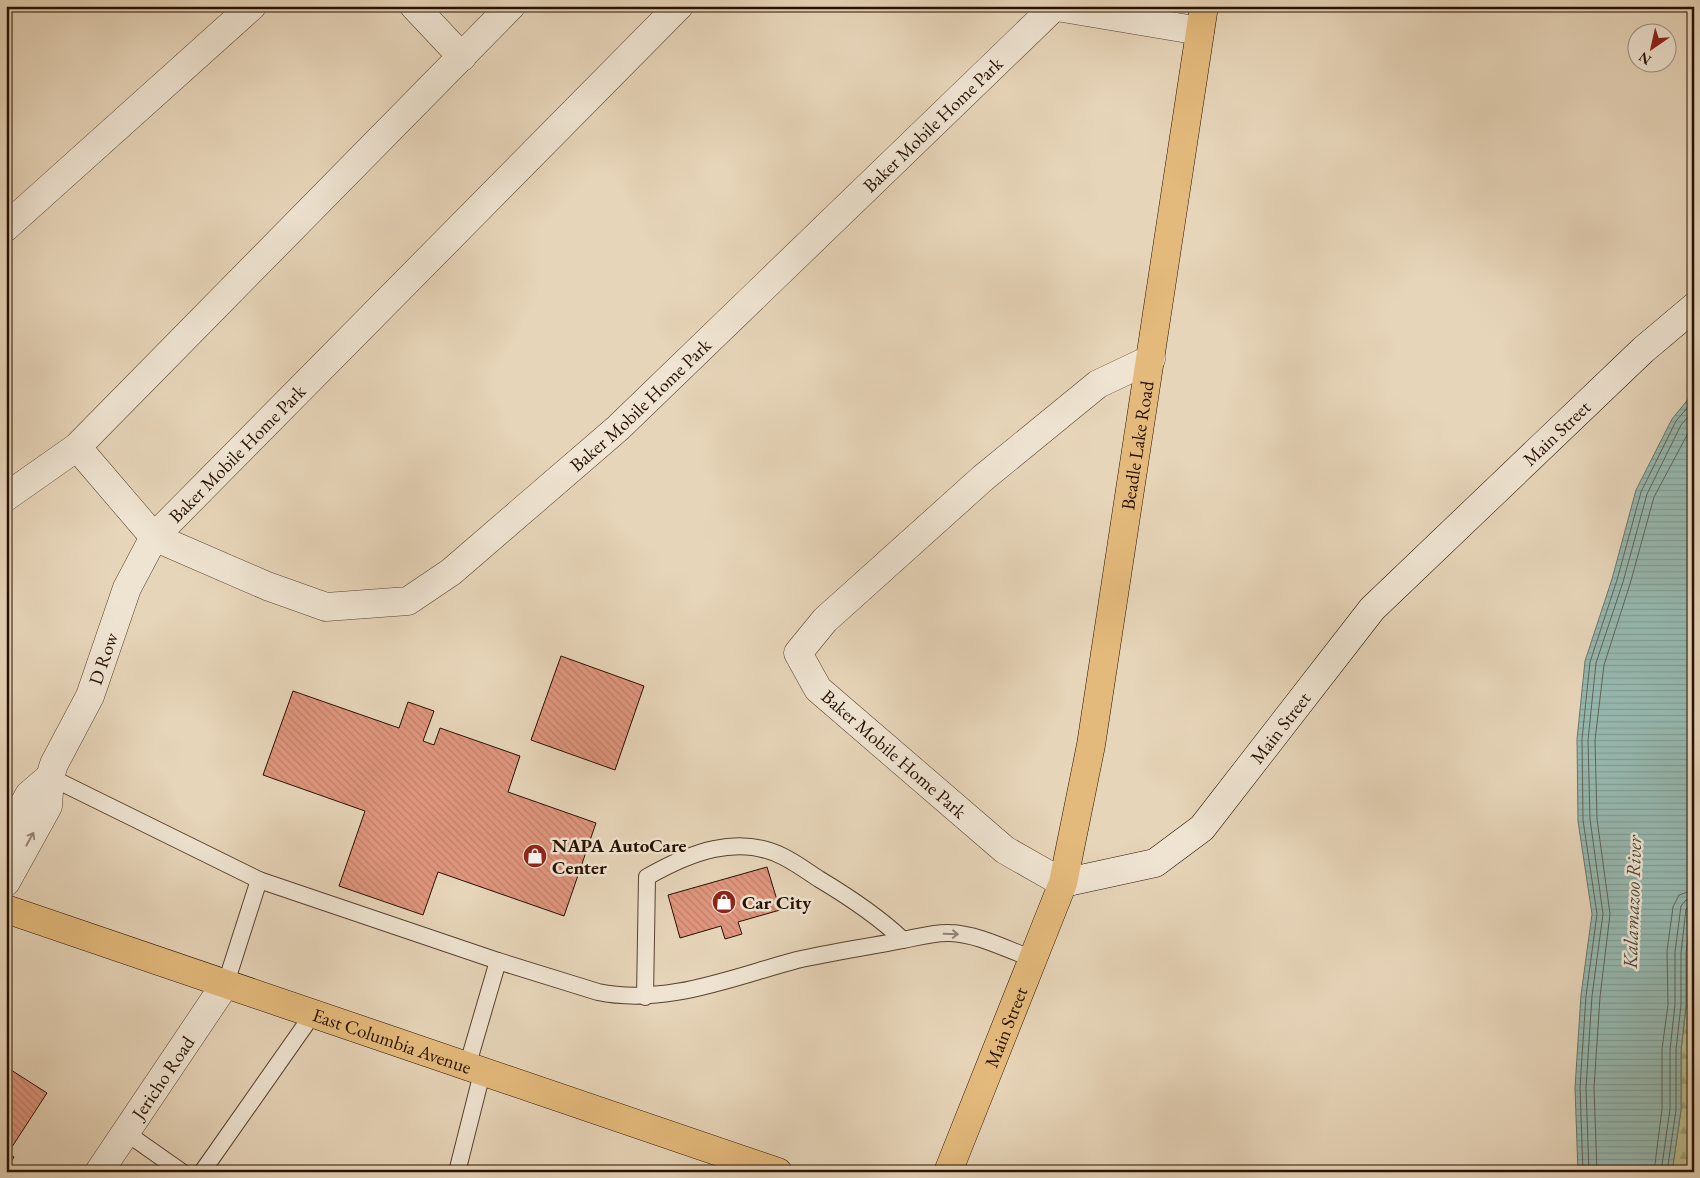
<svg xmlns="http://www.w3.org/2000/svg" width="1700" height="1178" font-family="'EB Garamond',serif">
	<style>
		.forest { fill: url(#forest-firs); stroke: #706646 }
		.water { fill: url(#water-rules); stroke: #6a756a }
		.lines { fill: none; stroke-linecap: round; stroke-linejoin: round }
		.shore { stroke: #5f6458; stroke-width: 1 }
		.building { fill: url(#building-back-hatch); stroke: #271000 }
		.lane-casing { stroke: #57412e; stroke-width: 18 }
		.street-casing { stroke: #57412e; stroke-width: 29 }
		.secondary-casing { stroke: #271000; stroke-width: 29 }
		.primary-casing { stroke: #271000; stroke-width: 29 }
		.lane { stroke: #efe4d2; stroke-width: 16 }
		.street { stroke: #efe4d2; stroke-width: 28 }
		.secondary { stroke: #efe4d2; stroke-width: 28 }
		.primary { stroke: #e4ba7c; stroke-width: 28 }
		.oneway { stroke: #958574 }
		.labels { text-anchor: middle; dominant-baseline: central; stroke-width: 5; stroke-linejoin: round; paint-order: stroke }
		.street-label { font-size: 19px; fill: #271000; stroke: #efe4d2 }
		.poi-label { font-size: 19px; font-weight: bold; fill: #271000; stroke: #efe4d2; text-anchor: start }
		.water-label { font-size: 20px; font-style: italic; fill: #4e4b3e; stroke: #efe4d2 }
	</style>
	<defs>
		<pattern id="forest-firs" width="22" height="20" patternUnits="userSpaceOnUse" patternTransform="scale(1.25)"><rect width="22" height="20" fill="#b9bc8c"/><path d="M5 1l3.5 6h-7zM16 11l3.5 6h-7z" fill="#9fa177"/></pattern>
		<pattern id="water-rules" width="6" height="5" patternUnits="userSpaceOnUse" patternTransform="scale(1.25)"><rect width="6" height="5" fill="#97b9b0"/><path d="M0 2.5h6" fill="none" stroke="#829e96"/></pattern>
		<pattern id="building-back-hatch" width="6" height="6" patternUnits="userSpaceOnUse" patternTransform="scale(1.25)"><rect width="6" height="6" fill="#e0967e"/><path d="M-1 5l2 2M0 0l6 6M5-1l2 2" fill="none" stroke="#c0806b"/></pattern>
	</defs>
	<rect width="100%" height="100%" fill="#e7d5b9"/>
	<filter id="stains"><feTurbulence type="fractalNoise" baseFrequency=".004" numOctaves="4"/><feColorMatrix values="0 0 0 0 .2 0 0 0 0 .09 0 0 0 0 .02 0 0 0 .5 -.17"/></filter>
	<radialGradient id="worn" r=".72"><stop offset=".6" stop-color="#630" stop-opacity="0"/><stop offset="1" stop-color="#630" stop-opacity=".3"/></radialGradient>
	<polygon class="forest" points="1694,892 1694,1172 1672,1172 1681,1110 1681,1050 1686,1006 1686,953"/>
	<polygon class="water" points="1694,392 1694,892 1686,953 1686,1006 1681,1050 1681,1110 1672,1172 1578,1172 1575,1088 1581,995 1592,914 1578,821 1577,739 1585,661 1612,579 1636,490 1672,419"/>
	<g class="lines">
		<g class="shore">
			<polyline points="1583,1172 1580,1087 1586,996 1597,914 1583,820 1582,739 1590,662 1617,580 1641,492 1676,421 1694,400"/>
			<polyline points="1589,1172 1586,1088 1592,996 1603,914 1590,819 1588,740 1596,663 1623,582 1647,494 1681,425 1694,410"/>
			<polyline points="1597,1172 1594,1088 1600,997 1610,914 1597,819 1595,740 1604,665 1630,584 1654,497 1694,422"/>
			<polyline points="1654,1172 1662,1109 1662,1049 1668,1005 1667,951 1673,907 1679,895 1694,890"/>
			<polyline points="1661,1172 1670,1109 1670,1050 1675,1005 1675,952 1681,906 1686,900 1694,898"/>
			<polyline points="1667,1172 1676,1110 1676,1050 1681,1005 1681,953 1686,909 1694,904"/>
		</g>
	</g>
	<g class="building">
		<polygon points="561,656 644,686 615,770 531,740"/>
		<polygon points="293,691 399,728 408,702 434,711 423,741 434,745 440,728 520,756 508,792 596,823 564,916 438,872 423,915 339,886 365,811 263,775"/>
		<polygon points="767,867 780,910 738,922 742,934 725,939 721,926 680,938 668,895"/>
		<polygon points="11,1070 47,1093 8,1153 14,1157 6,1170 6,1078"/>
	</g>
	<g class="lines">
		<g class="lane-casing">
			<g id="lane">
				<polyline points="50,777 259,880"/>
				<path d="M903 940C918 937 935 932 950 933 978 934 1006 949 1033 959"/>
				<polyline points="226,983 259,880 498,961"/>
				<path d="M467 1067 498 961 598 992C665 1006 733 977 797 960 832 952 868 947 903 940 878 916 849 897 819 879 808 872 796 863 784 857 738 833 689 853 647 877L645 997"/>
				<polyline points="125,1132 182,1172"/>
				<polyline points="202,1172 313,1014"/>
				<polyline points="457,1172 482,1073"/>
			</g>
		</g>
		<g class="street-casing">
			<g id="street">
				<polyline points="414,6 462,57"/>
				<polyline points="1051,6 1200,31"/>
				<polyline points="6,227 252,6"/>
				<path id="s1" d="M77 447 154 537 267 586 326 607 408 601 451 572 618 428 1053 8"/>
				<polyline points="6,497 77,447 511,6"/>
				<polyline points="6,837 29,795 50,777"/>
				<path id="s2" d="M6 882 48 806 50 777 54 764 90 696 127 588 154 537 679 6"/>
				<polyline points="1063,883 1005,850 818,689 798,653 825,620 983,478 1098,384 1151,359"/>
				<path id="s3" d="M99 1172 226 983"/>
			</g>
		</g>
		<g class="secondary-casing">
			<g id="secondary">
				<path id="s4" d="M1063 883 1155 863 1202 828 1372 609 1643 350 1694 307"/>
			</g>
		</g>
		<g class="primary-casing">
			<g id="primary">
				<path id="s5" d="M6 909C264 995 520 1086 778 1172"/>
				<path id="s6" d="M948 1172 1063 883 1091 745 1204 6"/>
			</g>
		</g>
		<use href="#lane" class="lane"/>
		<use href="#street" class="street"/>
		<use href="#secondary" class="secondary"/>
		<use href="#primary" class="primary"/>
	</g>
	<defs><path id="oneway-shaft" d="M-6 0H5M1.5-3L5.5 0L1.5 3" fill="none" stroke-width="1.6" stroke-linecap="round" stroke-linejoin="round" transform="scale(1.25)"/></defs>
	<g class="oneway">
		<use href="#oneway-shaft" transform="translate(30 839) rotate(-61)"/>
		<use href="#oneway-shaft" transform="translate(951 934) rotate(2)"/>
	</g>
	<defs>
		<g id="shop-disc" transform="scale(1.25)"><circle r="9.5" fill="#8f2418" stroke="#efe4d2"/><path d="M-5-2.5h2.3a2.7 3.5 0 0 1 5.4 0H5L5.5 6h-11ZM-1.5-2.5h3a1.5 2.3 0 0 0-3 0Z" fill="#fff"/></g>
	</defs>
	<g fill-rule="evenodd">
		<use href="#shop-disc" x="535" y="856"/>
		<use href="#shop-disc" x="724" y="902"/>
	</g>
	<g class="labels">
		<g class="street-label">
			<text stroke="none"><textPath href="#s1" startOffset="1096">Baker Mobile Home Park</textPath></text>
			<text stroke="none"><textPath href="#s1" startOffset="691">Baker Mobile Home Park</textPath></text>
			<text stroke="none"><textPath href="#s4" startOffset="685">Main Street</textPath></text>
			<text stroke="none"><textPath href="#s6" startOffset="755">Beadle Lake Road</textPath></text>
			<text stroke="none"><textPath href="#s2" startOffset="496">Baker Mobile Home Park</textPath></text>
			<text stroke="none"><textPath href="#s2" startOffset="246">D Row</textPath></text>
			<text stroke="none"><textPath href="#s4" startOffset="280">Main Street</textPath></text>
			<text transform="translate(894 754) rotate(41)">Baker Mobile Home Park</text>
			<text stroke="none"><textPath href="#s6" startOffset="156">Main Street</textPath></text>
			<text stroke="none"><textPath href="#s5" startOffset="408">East Columbia Avenue</textPath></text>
			<text stroke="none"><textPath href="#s3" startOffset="114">Jericho Road</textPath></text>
		</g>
		<g class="poi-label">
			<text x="552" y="845">NAPA AutoCare<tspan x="552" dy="22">Center</tspan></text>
			<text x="742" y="902">Car City</text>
		</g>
		<g class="water-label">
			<text transform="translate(1632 902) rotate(-88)">Kalamazoo River</text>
		</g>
	</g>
	<rect width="1700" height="1178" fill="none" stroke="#e7d5b9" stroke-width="25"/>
	<rect x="8" y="8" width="1685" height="1163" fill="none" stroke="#271000" stroke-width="2.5"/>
	<rect x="12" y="12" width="1675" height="1153" fill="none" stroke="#271000"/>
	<g transform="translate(1652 48) rotate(214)"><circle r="24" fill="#efe4d2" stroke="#9f8f7e"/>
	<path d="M0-4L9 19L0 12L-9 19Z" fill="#8f2418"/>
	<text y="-8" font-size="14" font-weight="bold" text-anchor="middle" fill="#271000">N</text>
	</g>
	<rect width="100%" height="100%" filter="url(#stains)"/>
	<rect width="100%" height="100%" fill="url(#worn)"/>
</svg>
